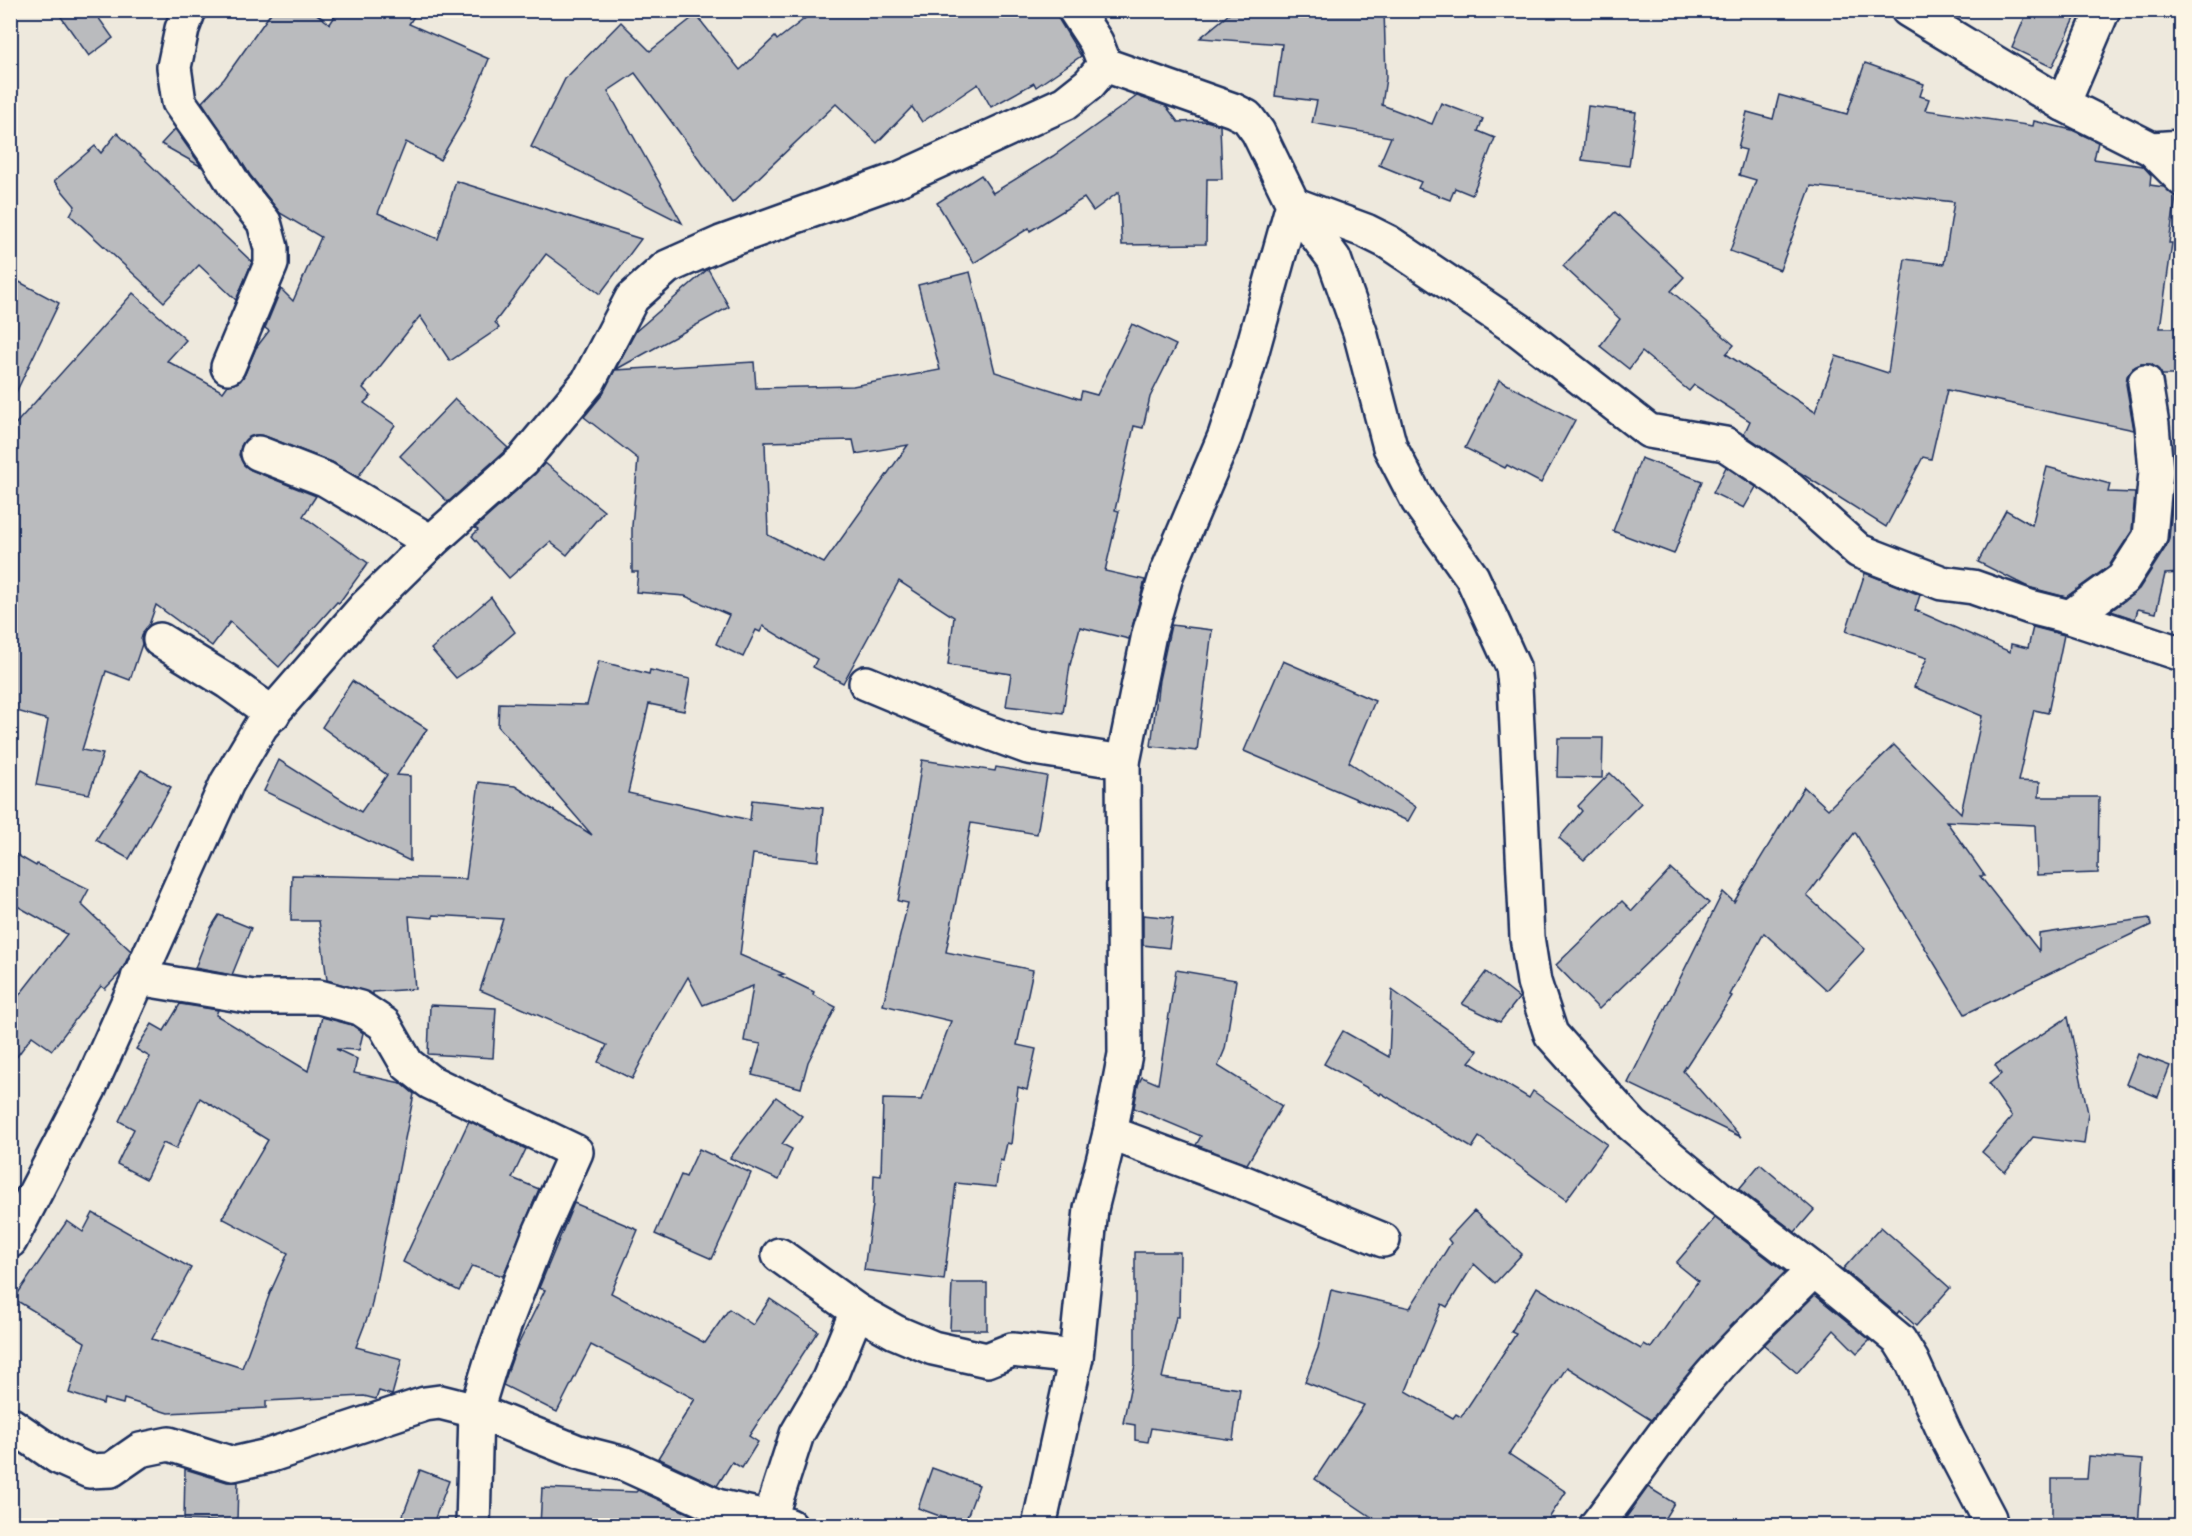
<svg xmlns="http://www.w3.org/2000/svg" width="2192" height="1536" font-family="'Architects Daughter',sans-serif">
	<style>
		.building { fill: #babbbe; stroke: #1b2f5e; stroke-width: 1.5; fill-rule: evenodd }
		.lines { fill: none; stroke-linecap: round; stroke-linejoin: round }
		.minor-casing { stroke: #1b2f5e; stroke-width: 38 }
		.minor { stroke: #fcf5e5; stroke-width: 33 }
	</style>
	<rect width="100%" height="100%" fill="#eee9dd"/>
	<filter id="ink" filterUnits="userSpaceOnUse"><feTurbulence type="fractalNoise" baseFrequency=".0167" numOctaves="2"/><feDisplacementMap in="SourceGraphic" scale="12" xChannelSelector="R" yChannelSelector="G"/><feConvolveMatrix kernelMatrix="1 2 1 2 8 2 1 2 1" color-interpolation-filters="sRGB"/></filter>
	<g filter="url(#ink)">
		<g class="building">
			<polygon points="56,10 93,10 113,38 89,56"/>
			<polygon points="273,10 311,10 330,24 339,10 418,10 409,24 489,59 464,119 440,160 406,142 378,213 438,239 456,181 641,239 600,294 546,254 495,322 499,328 450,361 420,316 363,388 371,396 364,403 395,425 358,477 332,462 265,436 255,435 246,439 241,446 239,455 244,465 251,470 316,496 303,516 368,563 339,603 337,602 279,667 230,622 212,646 156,605 149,625 144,631 141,639 142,644 130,680 106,671 82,750 103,754 89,794 36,785 48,720 10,709 10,430 133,293 186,340 167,361 223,392 228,385 240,381 245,374 256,348 269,331 265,328 281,289 293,301 321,237 280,213 250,175 202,102 224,79"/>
			<polygon points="816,10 1056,10 1059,20 1081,56 1036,87 1034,83 991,107 978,84 922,122 912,107 877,143 836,104 732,203 635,73 608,91 682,223 531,147 565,79 621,22 650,51 696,15 740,70 775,37 777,40"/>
			<polygon points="1234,10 1384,10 1386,78 1382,105 1432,124 1441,103 1483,119 1478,131 1495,138 1472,195 1455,188 1450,200 1418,188 1421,182 1379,165 1391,137 1312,123 1317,101 1275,96 1282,44 1200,38"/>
			<polygon points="2028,10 2079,10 2052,67 2012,48"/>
			<polygon points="1865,63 1924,84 1920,96 1929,99 1925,110 2033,126 2034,121 2072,130 2098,142 2094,159 2143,166 2151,175 2150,185 2164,187 2176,197 2169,243 2172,243 2160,328 2181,328 2181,375 2162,375 2159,370 2151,364 2141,364 2133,368 2127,376 2126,384 2134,430 1947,390 1931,459 1923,457 1886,527 1799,472 1744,434 1750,421 1694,385 1689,391 1642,352 1629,369 1600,346 1620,319 1563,266 1615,212 1684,277 1671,291 1734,345 1726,354 1815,412 1836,356 1888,373 1905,259 1944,264 1954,202 1811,186 1780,270 1730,251 1756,180 1739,175 1746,150 1738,148 1747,112 1773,119 1779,95 1847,114"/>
			<polygon points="1137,96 1166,106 1178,122 1206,121 1220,125 1222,179 1207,179 1206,244 1122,245 1119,192 1093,211 1084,198 1030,231 1029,228 974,263 937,203 981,175 993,193 1053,156"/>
			<polygon points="1588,106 1636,112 1629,166 1582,160"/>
			<polygon points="175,129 199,163 202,167 161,144"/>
			<polygon points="117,133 252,262 236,300 199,265 164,302 70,215 75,206 54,181 95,146 101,153"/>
			<polygon points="708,269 729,307 615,370 636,331"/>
			<path d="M970 272 995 372 1080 399 1082 391 1097 395 1132 324 1176 345 1150 397 1143 428 1134 426 1115 510 1119 511 1105 571 1145 580 1129 639 1080 627 1070 665 1063 713 1006 706 1011 674 948 665 954 617 899 581 843 683 813 667 817 659 763 626 760 632 756 630 743 657 716 644 729 615 685 596 636 592 638 572H632V526L638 459 584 417 602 395 615 370 754 362 756 388 853 386 940 370 918 285ZM853 440 856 454 908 445 824 563 768 535 765 442Z"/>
			<polygon points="10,277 59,303 10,405"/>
			<polygon points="1499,380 1575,420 1541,483 1507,465 1505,468 1465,448"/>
			<polygon points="455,399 508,448 448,502 400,456"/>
			<polygon points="1641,458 1702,481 1674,554 1613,531"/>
			<polygon points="545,463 604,511 567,555 550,542 509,578 472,536 478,530 475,528 535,474"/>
			<polygon points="1726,467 1756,487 1744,508 1713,493"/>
			<polygon points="2047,467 2110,484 2108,492 2135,493 2132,531 2109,566 2066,597 2028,587 1978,562 2006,510 2032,525"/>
			<polygon points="2173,494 2181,495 2181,573 2165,574 2156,613 2138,609 2135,619 2111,611 2139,589 2166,547 2169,539"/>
			<polygon points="1865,573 1920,595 1915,610 2010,652 2011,644 2028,648 2033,627 2064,635 2048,713 2034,710 2018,781 2040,782 2039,797 2099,797 2098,873 2037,875 2035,825 1946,821 1985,876 1980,876 2039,951 2039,934 2149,918 2151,925 1965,1014 1855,832 1807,896 1865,949 1827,990 1764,933 1730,995 1732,996 1683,1071 1741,1137 1628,1083 1723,892 1734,902 1804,787 1828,809 1894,745 1961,813 1982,716 1914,687 1927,658 1846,631"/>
			<polygon points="491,597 515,632 480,662 456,678 431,649"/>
			<polygon points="1171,625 1212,630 1197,751 1151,746 1159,680"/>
			<polygon points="599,661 649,674 650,670 690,679 684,711 649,704 628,793 750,820 752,800 823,808 818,861 753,854 740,955 784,974 779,975 814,992 813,995 836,1007 808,1062 801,1088 752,1075 761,1044 744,1041 753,986 703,1005 688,977 658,1029 632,1079 598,1062 607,1045 480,990 503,919 433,915 433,918 409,916 415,989 373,992 373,994 327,980 319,921 291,921 292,875 466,879 479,782 515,786 592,835 498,726 499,703 587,705"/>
			<polygon points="1283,661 1375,701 1349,762 1416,807 1408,821 1244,751"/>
			<polygon points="352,681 427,729 397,775 410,776 410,861 264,791 279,760 361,812 387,775 322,727"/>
			<polygon points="1558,738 1603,738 1602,778 1557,777"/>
			<polygon points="922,760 995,771 996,767 1047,776 1037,834 971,823 946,952 1033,970 1017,1045 1036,1049 1027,1090 1018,1087 1011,1144 1007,1143 1003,1161 1000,1160 996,1187 956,1183 944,1280 864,1270 873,1204 874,1175 881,1176 883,1099 921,1100 951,1021 883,1005 908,903 898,901 912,826"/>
			<polygon points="141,770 171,787 129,859 96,840"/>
			<polygon points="1610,773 1641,803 1584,860 1559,838 1582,811 1578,806"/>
			<polygon points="10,851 36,866 37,864 89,889 81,904 131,951 121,972 105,989 101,986 52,1050 32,1036 10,1066 10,1007 67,934 10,902"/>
			<polygon points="1671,869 1709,903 1599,1009 1556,965 1622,901 1632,911"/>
			<polygon points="219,915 251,928 232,975 195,968 210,929"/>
			<polygon points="1143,915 1173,918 1169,948 1143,945"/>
			<polygon points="1176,970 1236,980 1225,1049 1218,1066 1282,1106 1247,1164 1196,1145 1201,1136 1134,1108 1138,1085 1142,1077 1158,1084"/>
			<polygon points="1486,972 1519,998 1500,1022 1462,1004"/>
			<polygon points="1392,990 1478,1051 1469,1062 1529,1098 1533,1091 1607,1144 1566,1200 1479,1137 1472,1148 1381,1093 1380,1095 1324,1064 1343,1031 1389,1057"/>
			<polygon points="180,1004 218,1010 216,1015 308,1071 322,1017 352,1025 363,1033 359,1050 336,1049 357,1059 354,1073 401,1083 414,1094 371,1308 356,1347 402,1359 392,1395 379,1391 376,1399 364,1396 266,1401 266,1408 168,1413 124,1399 123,1404 104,1399 103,1404 69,1393 85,1342 14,1299 67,1221 83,1232 93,1213 191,1268 152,1339 242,1368 270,1293 288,1253 222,1218 268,1140 200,1098 176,1149 163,1143 146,1179 117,1164 134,1129 119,1121 150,1057 136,1049 152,1024 164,1031"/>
			<polygon points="430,1005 496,1008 493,1058 428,1054"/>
			<polygon points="2068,1017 2088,1113 2084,1144 2033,1137 2005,1172 1982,1152 2012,1117 1989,1084 2001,1074 1995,1065"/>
			<polygon points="2138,1054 2170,1066 2158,1097 2126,1084"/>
			<polygon points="776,1097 802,1116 782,1144 792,1149 779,1180 730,1158"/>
			<polygon points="469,1121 526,1149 512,1178 539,1189 503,1276 472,1266 459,1291 403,1262"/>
			<polygon points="699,1149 751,1173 712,1259 655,1234 681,1175 686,1177"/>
			<polygon points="1760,1164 1814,1210 1795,1232 1739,1189"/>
			<polygon points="574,1203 638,1230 611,1293 705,1343 729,1309 753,1325 770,1299 818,1331 749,1436 758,1442 742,1468 732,1462 717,1486 658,1458 695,1399 591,1345 557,1412 503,1385 515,1351 545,1290 539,1288"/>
			<polygon points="1474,1211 1522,1254 1495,1283 1474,1264 1447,1307 1442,1304 1406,1391 1453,1418 1456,1414 1461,1417 1516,1334 1511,1332 1537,1287 1641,1349 1644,1344 1651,1348 1698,1281 1676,1263 1715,1218 1785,1272 1713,1345 1651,1420 1567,1367 1509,1454 1566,1492 1544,1526 1385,1526 1315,1479 1364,1405 1305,1382 1318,1348 1331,1290 1410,1308 1451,1243 1448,1239"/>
			<polygon points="1881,1227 1950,1288 1916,1326 1899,1311 1897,1314 1843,1269"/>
			<polygon points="1135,1252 1180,1252 1179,1317 1176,1317 1162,1378 1240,1389 1233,1440 1151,1428 1148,1442 1135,1440 1135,1425 1123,1423 1135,1365"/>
			<polygon points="952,1283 987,1283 987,1330 950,1330"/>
			<polygon points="1815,1295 1870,1340 1857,1353 1834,1330 1797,1373 1764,1345"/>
			<polygon points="2089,1456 2143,1460 2138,1526 2084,1526 2084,1518 2052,1518 2052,1479 2087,1479"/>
			<polygon points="932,1468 979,1485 964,1525 918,1508"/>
			<polygon points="185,1469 227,1482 238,1482 237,1522 184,1520"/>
			<polygon points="420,1470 449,1481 432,1526 399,1526"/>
			<polygon points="1648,1487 1674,1503 1660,1526 1620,1526"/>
			<polygon points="542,1488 636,1492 638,1490 696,1517 695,1526 540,1526"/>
		</g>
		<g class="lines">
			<g class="minor-casing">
				<g id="minor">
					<polyline points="189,10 182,29 174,67 179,102 215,153 235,186 264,222 271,248 271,264 228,367"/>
					<polyline points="1908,10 2063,104 2152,149 2182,147"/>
					<polyline points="2063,104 2103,10"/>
					<polyline points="2152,149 2182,179"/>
					<polyline points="1293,204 1334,259 1360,332 1390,447 1418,501 1472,577 1513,667 1515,685 1527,937 1534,982 1551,1034 1632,1125 1717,1196 1814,1270 1899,1340 1912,1361 1947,1438 1989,1518 1990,1526"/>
					<polyline points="1293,204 1366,231 1388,242 1519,330 1649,431 1725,444 1782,482 1859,551 1942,583 1973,587 2030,607 2070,617 2182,654"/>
					<polyline points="258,453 325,479 431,542"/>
					<polyline points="2070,617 2123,579 2150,537 2156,471 2152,425 2145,382"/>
					<polyline points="160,640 228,682 273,714"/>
					<polyline points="866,683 957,721 1028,747 1123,762"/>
					<polyline points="138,978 253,997 319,997 360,1008 384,1024 407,1064 430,1082 576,1152 539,1235 507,1318 491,1362 476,1411 473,1526"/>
					<polyline points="1110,1133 1245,1183 1383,1240"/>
					<polyline points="10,1241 89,1089 227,783 261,726 365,607 431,542 523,460 588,382 632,298 667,267 721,243 899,179 1065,103 1089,84 1105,65 1096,42 1075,10"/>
					<polyline points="779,1255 857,1311 895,1332 933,1348 987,1360 1012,1350 1076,1357 1091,1209 1110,1133 1125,1054 1123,762 1149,634 1167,573 1225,436 1247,369 1293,204 1258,132 1247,117 1233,110 1105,65"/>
					<polyline points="10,1424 58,1457 89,1471 111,1470 140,1450 169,1444 233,1464 268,1456 425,1404 440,1402 476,1411 578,1452 625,1464 717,1506 770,1518 790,1526"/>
					<polyline points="769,1526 770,1518 797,1434 829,1379 857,1311"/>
					<polyline points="1039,1526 1076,1357"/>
					<path d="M1596 1526C1631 1481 1662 1433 1699 1389 1734 1346 1775 1308 1814 1270"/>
				</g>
			</g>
			<use href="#minor" class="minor"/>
		</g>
	</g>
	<rect width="2192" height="1536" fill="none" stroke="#fcf5e5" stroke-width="36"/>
	<rect x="18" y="18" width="2156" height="1500" fill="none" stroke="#1b2f5e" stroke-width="2" filter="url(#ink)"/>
</svg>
